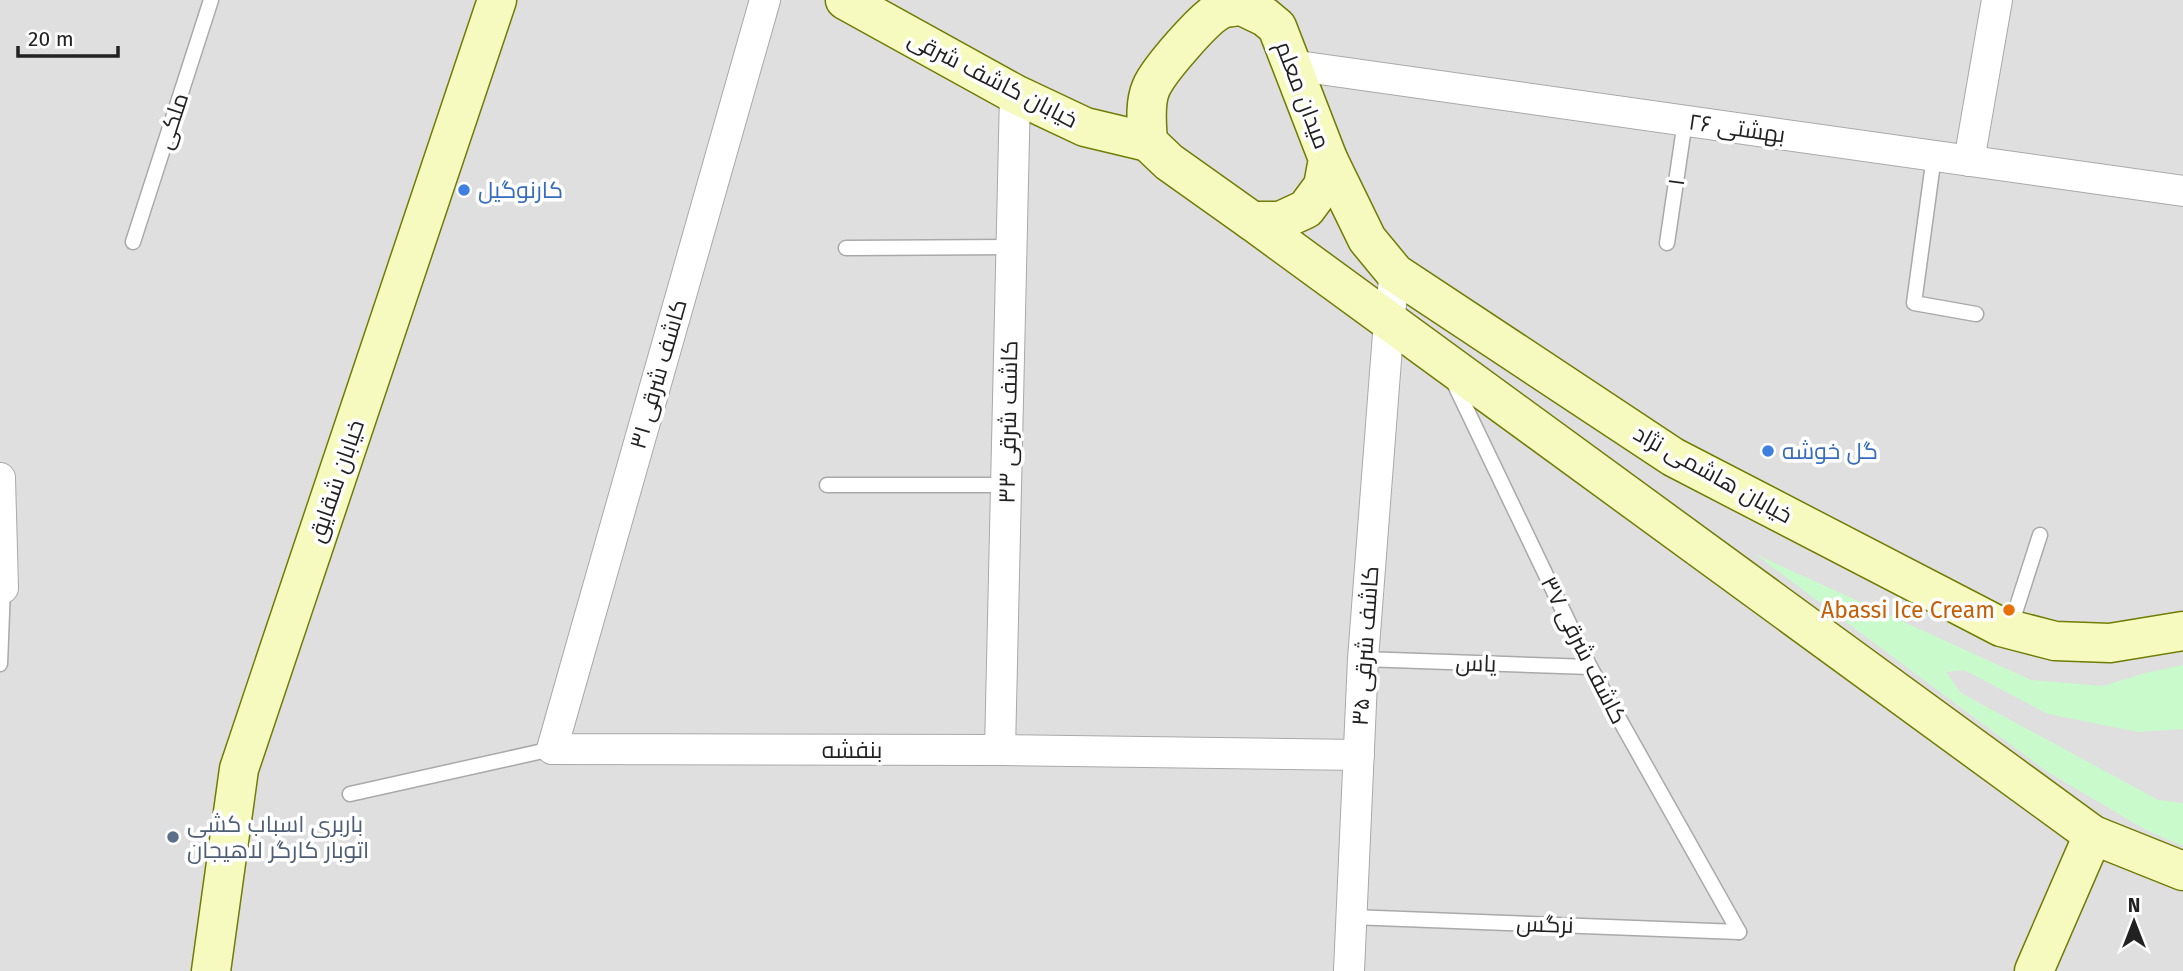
<svg xmlns="http://www.w3.org/2000/svg" width="2183" height="971" font-family="'Fira Sans',Cairo,sans-serif">
	<style>
		.residential { fill: #e0dfdf }
		.park { fill: #c8facc }
		.lines { fill: none; stroke-linecap: round; stroke-linejoin: round }
		.lane-casing { stroke: #a9a9a9; stroke-width: 17 }
		.street-casing { stroke: #a9a9a9; stroke-width: 32 }
		.secondary-casing { stroke: #707d05; stroke-width: 41 }
		.lane { stroke: #fff; stroke-width: 14 }
		.street { stroke: #fff; stroke-width: 30 }
		.secondary { stroke: #f7fabf; stroke-width: 38 }
		.shop-dot { fill: #3f7fe0; stroke: #fff; stroke-width: 2.5 }
		.food-dot { fill: #e8710a; stroke: #fff; stroke-width: 2.5 }
		.service-dot { fill: #5c6f8a; stroke: #fff; stroke-width: 2.5 }
		.labels { text-anchor: middle; dominant-baseline: central; stroke-width: 7; stroke-linejoin: round; paint-order: stroke }
		.street-label { font-size: 23px; fill: #222; stroke: #fff }
		.shop-label { font-size: 23px; fill: #366cbe; stroke: #fff; text-anchor: start }
		.food-label { font-size: 23px; fill: #c56008; stroke: #fff; text-anchor: end }
		.service-label { font-size: 23px; fill: #4e5e75; stroke: #fff; text-anchor: start }
	</style>
	<rect width="100%" height="100%" fill="#f2efe9"/>
	<rect class="residential" x="0" y="0" width="2183" height="971"/>
	<polygon class="park" points="1755,554 2031,680 2103,686 2145,673 2183,665 2183,729 2138,732 2048,714 1964,670 1946,672 1961,693 2158,800 2183,803 2183,846 2146,830 2046,771"/>
	<g class="lines">
		<g class="lane-casing">
			<g id="lane">
				<polyline points="1934,156 1914,303 1976,314"/>
				<polyline points="133,242 211,0"/>
				<polyline points="1667,243 1685,121"/>
				<polyline points="846,248 1012,247"/>
				<polyline points="1453,381 1590,667 1739,932"/>
				<polyline points="827,485 1006,485"/>
				<polyline points="2010,628 2040,535"/>
				<polyline points="1363,659 1590,667"/>
				<polyline points="0,664 3,588"/>
				<polyline points="350,794 552,749"/>
				<polyline points="1351,917 1739,932"/>
			</g>
		</g>
		<g class="street-casing">
			<g id="street">
				<polyline points="765,0 552,749 1000,750 1359,755"/>
				<polyline points="1291,65 2183,191"/>
				<polyline points="1969,161 1997,0"/>
				<polyline points="0,478 3,588 0,587"/>
				<polyline points="1000,750 1015,94"/>
				<polyline points="1349,971 1363,659 1389,321 1395,273"/>
			</g>
		</g>
		<g class="secondary-casing">
			<g id="secondary">
				<polyline points="845,0 1015,94 1085,127 1148,142"/>
				<path d="M1242 6 1265 17 1277 27 1328 159 1323 186 1306 209 1280 221H1252L1169 162 1148 142C1147 126 1144 104 1151 88 1158 71 1204 18 1220 10 1226 7 1235 7 1242 6Z"/>
				<polyline points="1328,159 1367,239 1395,273 1673,457 2001,627 2055,641 2110,643 2183,631"/>
				<polyline points="1252,221 2093,835 2183,871"/>
				<polyline points="211,971 239,769 497,0"/>
				<polyline points="2034,971 2093,835"/>
			</g>
		</g>
		<use href="#lane" class="lane"/>
		<use href="#street" class="street"/>
		<use href="#secondary" class="secondary"/>
	</g>
	<g class="shop-dot">
		<circle cx="464" cy="190" r="7"/>
		<circle cx="1768" cy="451" r="7"/>
	</g>
	<circle class="food-dot" cx="2009" cy="610" r="7"/>
	<circle class="service-dot" cx="173" cy="837" r="7"/>
	<g class="labels">
		<g class="street-label">
			<text transform="translate(993 79) rotate(27)">خیابان کاشف شرقی</text>
			<text transform="translate(1303 95) rotate(69)">میدان معلم</text>
			<text transform="translate(172 121) rotate(-72)">ملکی</text>
			<text transform="translate(1737 128) rotate(8)">بهشتی ۲۶</text>
			<text transform="translate(1676 182) rotate(-82)">۱</text>
			<text transform="translate(658 374) rotate(-74)">کاشف شرقی ۳۱</text>
			<text transform="translate(1008 422) rotate(-89)">کاشف شرقی ۳۳</text>
			<text transform="translate(1713 474) rotate(29)">خیابان هاشمی نژاد</text>
			<text transform="translate(336 481) rotate(-71)">خیابان شقایق</text>
			<text transform="translate(1365 646) rotate(-86)">کاشف شرقی ۳۵</text>
			<text transform="translate(1584 650) rotate(63)">کاشف شرقی ۳۷</text>
			<text transform="translate(1476 663) rotate(2)">یاس</text>
			<text x="852" y="750">بنفشه</text>
			<text transform="translate(1545 924) rotate(2)">نرگس</text>
		</g>
		<g class="shop-label">
			<text x="478" y="190">کارنوگیل</text>
			<text x="1782" y="451">گل خوشه</text>
		</g>
		<g class="food-label">
			<text x="1995" y="610">Abassi Ice Cream</text>
		</g>
		<g class="service-label">
			<text x="187" y="824">باربری اسباب کشی<tspan x="187" dy="26">اتوبار کارگر لاهیجان</tspan></text>
		</g>
	</g>
	<g transform="translate(2134 922)" stroke="#ffffff" stroke-width="5" paint-order="stroke">
	<path d="M0-5L12 26L0 18L-12 26Z" fill="#222222"/>
	<text y="-10" font-size="19" font-weight="bold" text-anchor="middle" fill="#222222">N</text>
	</g>
	<path d="M18 46v10h100v-10" fill="none" stroke="#222222" stroke-width="3.5"/>
	<text x="28" y="46" font-size="21" fill="#222222" stroke="#ffffff" stroke-width="5" paint-order="stroke">20 m</text>
</svg>
